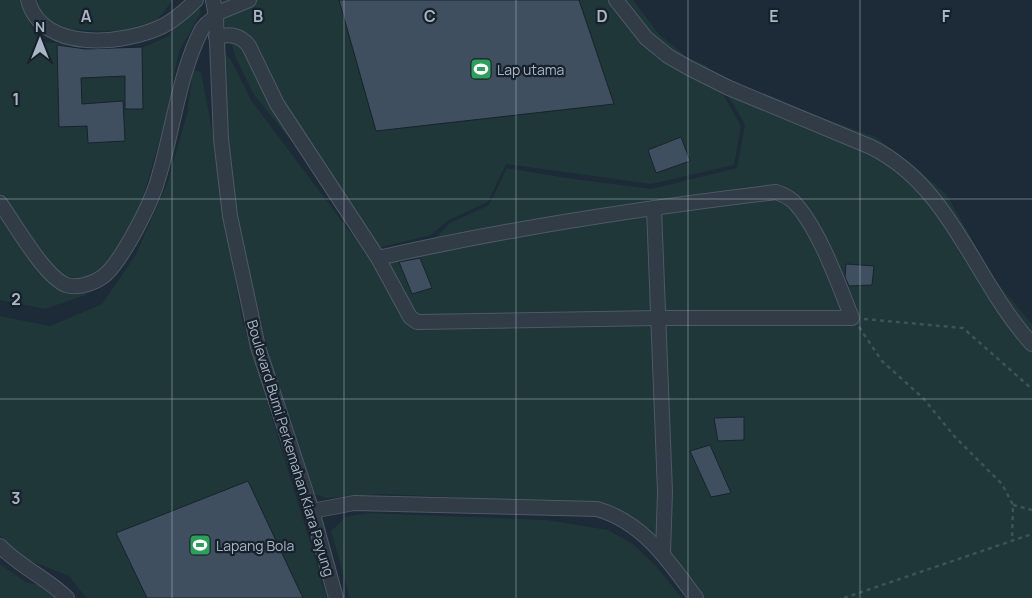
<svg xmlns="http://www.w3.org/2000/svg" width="1032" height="598" font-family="Manrope,sans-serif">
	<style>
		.green { fill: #1f3738 }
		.building { fill: #404f5f; stroke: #18232d }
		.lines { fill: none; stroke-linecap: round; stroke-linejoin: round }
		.street-casing { stroke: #4e5966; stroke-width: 16 }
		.path { stroke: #3d5455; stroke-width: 2.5; stroke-dasharray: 4 4; stroke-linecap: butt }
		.street { stroke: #313c47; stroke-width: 14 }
		.grid { fill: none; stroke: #aab6c5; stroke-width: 1; stroke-opacity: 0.55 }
		.labels { text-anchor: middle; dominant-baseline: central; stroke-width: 4.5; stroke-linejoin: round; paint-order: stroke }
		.poi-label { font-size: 14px; fill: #aab6c5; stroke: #17212b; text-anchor: start }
		.street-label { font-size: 14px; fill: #aab6c5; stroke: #17212b }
		.grid-label { font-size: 16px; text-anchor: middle; font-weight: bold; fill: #aab6c5; stroke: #17212b; stroke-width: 4.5; stroke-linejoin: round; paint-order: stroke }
	</style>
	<rect width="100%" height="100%" fill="#1d2a37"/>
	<g class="green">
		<polygon points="0,0 19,0 39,42 139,49 169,36 192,0 196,0 201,12 179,52 164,125 141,204 115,252 86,295 45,309 0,300"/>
		<path d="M38 0H173C167 7 157 22 149 26 126 34 70 31 47 26L40 15Z"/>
		<polygon points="217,0 633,0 659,34 687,57 707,66 741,126 734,165 651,184 506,164 488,202 447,221 431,235 378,248 254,95 236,58"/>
		<polygon points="222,50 231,60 251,100 368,256 433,240 450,223 489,205 507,168 567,178 651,189 737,168 745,125 714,72 754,93 876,137 920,171 947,195 994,279 1032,324 1032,598 703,598 675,557 658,539 560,502 382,494 325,498 312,493 271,366 234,203 216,52"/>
		<polygon points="193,70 201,72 212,130 224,219 243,323 327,598 86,598 69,576 18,556 0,535 0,316 50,326 102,304 135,256 167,184 187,114"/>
		<polygon points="367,513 547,520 608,530 633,544 657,567 682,598 350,598 331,531 346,517"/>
		<polygon points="0,564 26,582 49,587 61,598 0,598"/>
	</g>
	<g class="building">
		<polygon points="339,0 579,0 614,104 376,131"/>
		<polygon points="57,45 86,49 142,47 143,109 125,109 125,76 81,78 82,104 123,101 125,141 88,143 87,126 59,127"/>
		<polygon points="681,137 690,161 656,173 648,150"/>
		<polygon points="420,258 432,288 412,294 399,262"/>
		<polygon points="846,264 874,266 872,285 849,286 845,277"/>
		<polygon points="744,417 744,440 718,441 714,418"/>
		<polygon points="710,445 731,493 711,497 690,451"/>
		<polygon points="248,481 303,598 147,598 116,533"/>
	</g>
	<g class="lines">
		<g class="street-casing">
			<g id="street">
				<path d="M28 0C42 53 124 45 163 26 176 19 186 10 196 0"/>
				<polyline points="213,0 216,17 221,139 230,216 258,347 312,511 336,598"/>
				<path d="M616 0 646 38 668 56 689 68 729 88 871 147C952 187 974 281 1032 344"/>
				<polyline points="215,14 249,0"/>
				<path d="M216 37C229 34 240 34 249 46L277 104 378 258 410 317 417 322 659 318H852C838 283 819 228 793 201 788 197 782 194 776 192 642 208 509 228 378 258"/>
				<path d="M0 203C15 224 44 276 66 285 78 289 95 283 105 275 123 259 152 202 158 179 173 131 179 73 202 29 205 24 211 20 216 17"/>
				<polyline points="654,208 665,492 663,553"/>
				<path d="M312 511 354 503 597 509C643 522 669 561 696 598"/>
				<path d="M0 546C20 567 47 578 67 598"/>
			</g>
		</g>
		<g class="path">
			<polyline points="864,319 963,328 1032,389"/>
			<polyline points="859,327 882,361 923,398 955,437 1002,484 1013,505 1012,540"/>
			<polyline points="1013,505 1032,510"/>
			<polyline points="844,598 1032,534"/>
		</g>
		<use href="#street" class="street"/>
	</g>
	<path class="grid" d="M172 0V598M344 0V598M516 0V598M688 0V598M860 0V598M0 199H1032M0 399H1032"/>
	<defs>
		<g id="stadium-square" transform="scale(1.125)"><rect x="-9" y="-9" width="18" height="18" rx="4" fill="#2e9e5b" stroke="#17212b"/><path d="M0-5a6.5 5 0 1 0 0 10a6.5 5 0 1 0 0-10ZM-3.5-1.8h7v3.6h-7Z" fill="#fff"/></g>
	</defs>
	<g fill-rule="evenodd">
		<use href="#stadium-square" x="481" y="69"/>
		<use href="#stadium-square" x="200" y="545"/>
	</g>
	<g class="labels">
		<g class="poi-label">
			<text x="497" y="69">Lap utama</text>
			<text x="216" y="545">Lapang Bola</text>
		</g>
		<g class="street-label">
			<text transform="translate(291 448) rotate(73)">Boulevard Bumi Perkemahan Kiara Payung</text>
		</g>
	</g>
	<g class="grid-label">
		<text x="86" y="22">A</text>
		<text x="258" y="22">B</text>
		<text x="430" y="22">C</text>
		<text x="602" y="22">D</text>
		<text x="774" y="22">E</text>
		<text x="946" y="22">F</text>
		<text x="16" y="105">1</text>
		<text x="16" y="305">2</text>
		<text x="16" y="504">3</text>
	</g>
	<g transform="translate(40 40)" stroke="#17212b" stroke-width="4" paint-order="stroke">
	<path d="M0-4L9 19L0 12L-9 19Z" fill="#aab6c5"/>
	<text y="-8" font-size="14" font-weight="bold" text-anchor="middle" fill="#aab6c5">N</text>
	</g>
</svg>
